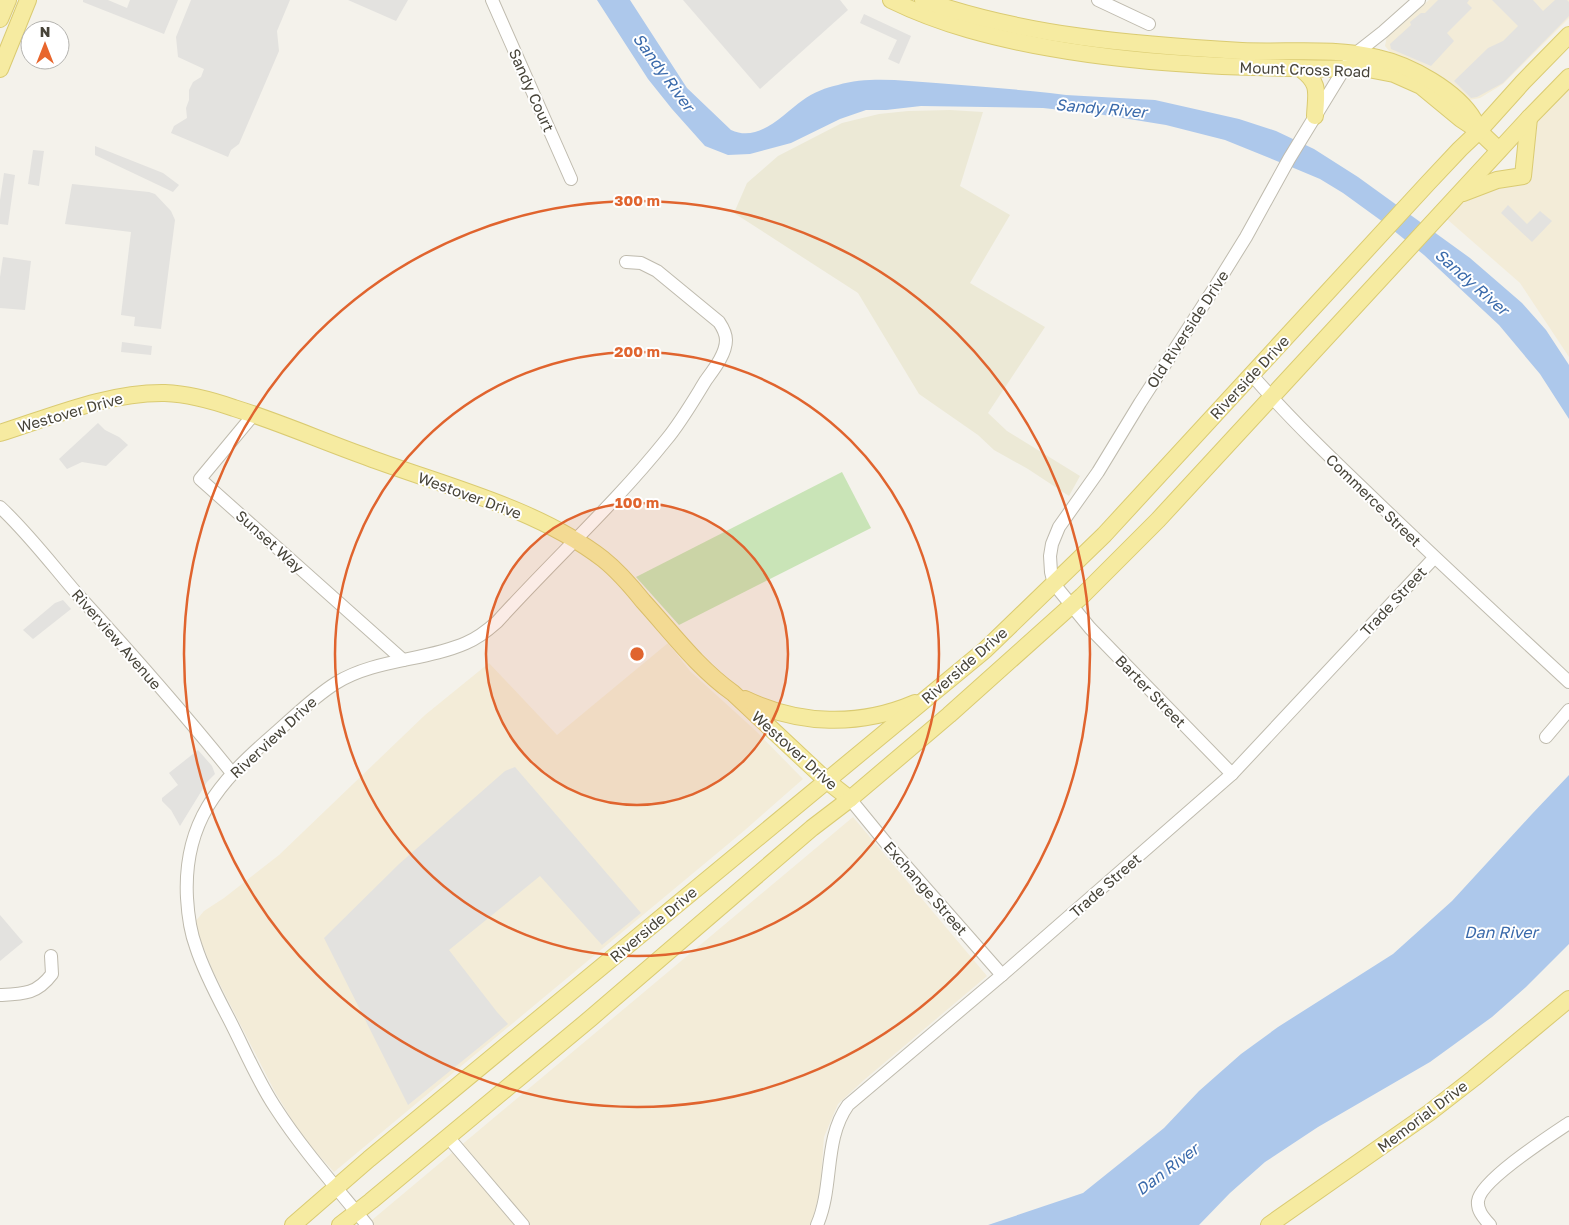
<svg xmlns="http://www.w3.org/2000/svg" width="1569" height="1225" font-family="'Golos Text',sans-serif">
	<style>
		.commercial { fill: #f3ecd8 }
		.education { fill: #ece9d6 }
		.green { fill: #c9e4b7 }
		.parking { fill: #e3e2df }
		.water { fill: #adc8eb }
		.lines { fill: none; stroke-linecap: round; stroke-linejoin: round }
		.minor-casing { stroke: #bfbbae; stroke-width: 14 }
		.major-casing { stroke: #dacb72; stroke-width: 18 }
		.minor { stroke: #fff; stroke-width: 12 }
		.major { stroke: #f6eba1; stroke-width: 16 }
		.ring { fill: none; stroke: #e0642e; stroke-width: 2.5 }
		.labels { text-anchor: middle; dominant-baseline: central; stroke-width: 4; stroke-linejoin: round; paint-order: stroke }
		.street-label { font-size: 15px; fill: #474439; stroke: #fff }
		.water-label { font-size: 16px; font-style: italic; fill: #3a6aab; stroke: #fff }
		.centre { fill: #e0642e; stroke: #fff; stroke-width: 2.5 }
		.ring-label { font-size: 15px; text-anchor: middle; font-weight: bold; fill: #e0642e; stroke: #fff; stroke-width: 4; stroke-linejoin: round; paint-order: stroke }
	</style>
	<rect width="100%" height="100%" fill="#f4f2eb"/>
	<g class="commercial">
		<polygon points="1429,0 1569,0 1569,18 1503,84 1480,98 1469,100 1464,98 1420,66 1390,52 1385,46 1387,36"/>
		<polygon points="1569,77 1569,357 1520,283 1440,213 1492,186 1513,181 1527,134"/>
		<polygon points="668,643 690,671 756,731 803,779 745,830 334,1172 303,1138 275,1092 213,971 194,923 204,911 224,898 279,855 425,715 489,663 557,735"/>
		<polygon points="853,817 987,976 864,1080 838,1104 824,1137 820,1191 811,1225 366,1225"/>
	</g>
	<polygon class="education" points="950,110 983,112 960,186 1010,215 970,283 1045,327 988,413 1007,431 1080,476 1069,496 1028,469 994,450 978,435 919,394 858,293 734,213 747,183 778,156 842,123 879,114 908,111"/>
	<polygon class="green" points="842,472 871,528 679,625 636,577"/>
	<g class="parking">
		<polygon points="83,0 108,0 127,8 130,0 178,0 164,34 83,2"/>
		<polygon points="191,0 290,0 277,31 279,51 239,144 231,150 228,157 171,133 174,126 187,118 186,108 189,100 189,90 193,82 201,77 204,69 178,57 176,37"/>
		<polygon points="348,0 408,0 396,21"/>
		<polygon points="683,0 840,0 848,10 760,89"/>
		<polygon points="1438,0 1469,0 1467,3 1472,8 1447,33 1454,41 1431,66 1391,49 1390,44 1411,25 1410,22 1421,13 1425,13"/>
		<polygon points="1492,0 1533,0 1543,11 1555,0 1567,0 1569,2 1569,16 1503,83 1477,97 1471,98 1454,81 1488,48 1503,41 1518,26"/>
		<polygon points="864,14 911,36 899,64 888,59 897,40 860,23"/>
		<polygon points="95,146 163,173 179,185 173,192 95,155"/>
		<polygon points="33,150 44,151 39,186 28,184"/>
		<polygon points="4,173 15,175 8,225 0,224 0,200"/>
		<polygon points="72,184 149,192 155,194 171,211 175,220 161,329 134,326 135,317 121,315 131,232 65,224"/>
		<polygon points="1508,205 1527,224 1540,211 1552,221 1532,242 1501,213"/>
		<polygon points="3,257 31,261 25,310 0,308 0,277"/>
		<polygon points="122,342 152,346 151,355 121,352"/>
		<polygon points="98,423 105,430 119,437 128,445 106,466 82,462 67,469 59,459"/>
		<polygon points="63,600 71,609 33,639 23,630 55,603"/>
		<polygon points="198,750 212,766 215,774 207,782 180,826 171,810 162,801 162,798 178,785 169,773"/>
		<polygon points="515,767 641,913 602,945 540,876 449,950 497,1012 508,1024 408,1105 324,938 399,864 505,771"/>
		<polygon points="0,915 23,942 0,961"/>
	</g>
	<g class="water">
		<path d="M597 0H630L687 88 731 130C759 143 782 115 803 100 812 93 827 87 838 85 869 76 904 81 936 83 974 86 1012 89 1050 93L1066 95 1155 100 1239 119 1276 131 1314 149 1358 177 1470 258 1522 303 1546 330 1569 365V419L1540 374 1499 325 1424 255 1383 222 1343 193 1320 179 1289 166 1225 140 1166 125 1098 114 1043 108 921 106 886 110H866L840 119 791 143 750 154 728 155 705 146 672 109 648 79Z"/>
		<polygon points="1569,775 1569,944 1526,987 1492,1017 1430,1062 1318,1127 1265,1162 1230,1193 1199,1225 988,1225 1083,1193 1164,1128 1199,1091 1241,1054 1278,1027 1393,954 1452,901 1532,814"/>
	</g>
	<g class="lines">
		<g class="minor-casing">
			<g id="minor">
				<polyline points="492,0 571,179"/>
				<polyline points="1098,0 1149,24"/>
				<path d="M1251 374C1290 419 1333 460 1376 501 1439 562 1504 622 1569 682"/>
				<polyline points="254,414 200,479 403,660"/>
				<path d="M0 507C29 534 52 565 78 595 131 653 183 712 232 773"/>
				<polyline points="1546,737 1569,710"/>
				<polyline points="1232,774 1090,628 1054,584 1051,572 1050,556 1052,544 1059,527 1098,472 1140,403 1215,287 1246,237 1289,159 1344,69 1355,54 1383,32 1419,0"/>
				<polyline points="850,799 891,849 1002,975"/>
				<path d="M0 995C24 994 37 994 52 974L51 956"/>
				<polyline points="448,1137 523,1225"/>
				<path d="M367 1225C336 1187 302 1149 275 1107 257 1080 244 1048 229 1019 217 996 204 972 196 947 190 931 188 915 187 898 183 823 218 783 272 736 292 719 312 698 336 683 375 659 425 661 466 643 478 638 488 630 497 622 552 561 614 505 666 440 681 422 693 401 706 380 714 369 726 354 726 340 726 333 723 328 719 322L657 271 641 263 626 262"/>
				<path d="M817 1225C834 1186 823 1140 848 1105L1002 975 1232 774 1434 558"/>
				<path d="M1490 1225C1484 1218 1477 1211 1478 1201 1480 1181 1551 1135 1569 1123"/>
			</g>
		</g>
		<g class="major-casing">
			<g id="major">
				<path d="M891 0C942 25 995 38 1050 48 1156 67 1262 68 1368 69L1394 74 1421 86 1461 119 1479 131 1499 150"/>
				<path d="M923 0C1025 36 1135 45 1242 51 1287 53 1334 47 1378 58 1410 65 1457 91 1474 120"/>
				<polyline points="0,19 8,0"/>
				<polyline points="0,69 28,0"/>
				<path d="M1301 69C1321 84 1316 93 1315 116"/>
				<polyline points="1463,193 1497,180 1523,176 1529,118"/>
				<path d="M0 433C53 416 109 392 165 393 189 394 211 400 234 408 279 422 322 441 367 457 444 486 537 508 603 559 618 571 631 586 643 601 672 633 698 668 733 693L827 781 850 799"/>
				<path d="M745 699C799 725 859 727 915 703"/>
				<polyline points="293,1225 369,1159 985,650 1104,535 1428,183 1460,149 1479,131 1523,82 1569,35"/>
				<polyline points="340,1225 371,1201 591,1018 812,828 850,799 949,715 1082,596 1158,520 1529,118 1569,77"/>
				<polyline points="1269,1225 1429,1113 1474,1078 1569,999"/>
			</g>
		</g>
		<use href="#minor" class="minor"/>
		<use href="#major" class="major"/>
	</g>
	<circle cx="637" cy="654" r="151" fill="#e0642e" fill-opacity=".12"/>
	<g class="ring">
		<circle cx="637" cy="654" r="151"/>
		<circle cx="637" cy="654" r="302"/>
		<circle cx="637" cy="654" r="453"/>
	</g>
	<g class="labels">
		<g class="street-label">
			<text transform="translate(1305 69) rotate(2)">Mount Cross Road</text>
			<text transform="translate(532 90) rotate(66)">Sandy Court</text>
			<text transform="translate(1187 329) rotate(-57)">Old Riverside Drive</text>
			<text transform="translate(1249 377) rotate(-47)">Riverside Drive</text>
			<text transform="translate(70 412) rotate(-16)">Westover Drive</text>
			<text transform="translate(470 495) rotate(20)">Westover Drive</text>
			<text transform="translate(1374 500) rotate(44)">Commerce Street</text>
			<text transform="translate(270 541) rotate(42)">Sunset Way</text>
			<text transform="translate(1393 601) rotate(-47)">Trade Street</text>
			<text transform="translate(117 639) rotate(49)">Riverview Avenue</text>
			<text transform="translate(964 665) rotate(-41)">Riverside Drive</text>
			<text transform="translate(1151 691) rotate(46)">Barter Street</text>
			<text transform="translate(273 737) rotate(-43)">Riverview Drive</text>
			<text transform="translate(795 750) rotate(42)">Westover Drive</text>
			<text transform="translate(1105 885) rotate(-41)">Trade Street</text>
			<text transform="translate(926 888) rotate(49)">Exchange Street</text>
			<text transform="translate(653 924) rotate(-40)">Riverside Drive</text>
			<text transform="translate(1422 1116) rotate(-37)">Memorial Drive</text>
		</g>
		<g class="water-label">
			<text transform="translate(664 72) rotate(54)">Sandy River</text>
			<text transform="translate(1101 108) rotate(5)">Sandy River</text>
			<text transform="translate(1472 282) rotate(41)">Sandy River</text>
			<text x="1501" y="932">Dan River</text>
			<text transform="translate(1167 1169) rotate(-37)">Dan River</text>
		</g>
	</g>
	<circle cx="637" cy="654" r="8" class="centre"/>
	<g class="ring-label">
		<text x="637" y="206">300 m</text>
		<text x="637" y="357">200 m</text>
		<text x="637" y="508">100 m</text>
	</g>
	<g transform="translate(45 45)"><circle r="24" fill="#ffffff" stroke="#b5b4b0"/>
	<path d="M0-4L9 19L0 12L-9 19Z" fill="#e8662d"/>
	<text y="-8" font-size="14" font-weight="bold" text-anchor="middle" fill="#474439">N</text>
	</g>
</svg>
